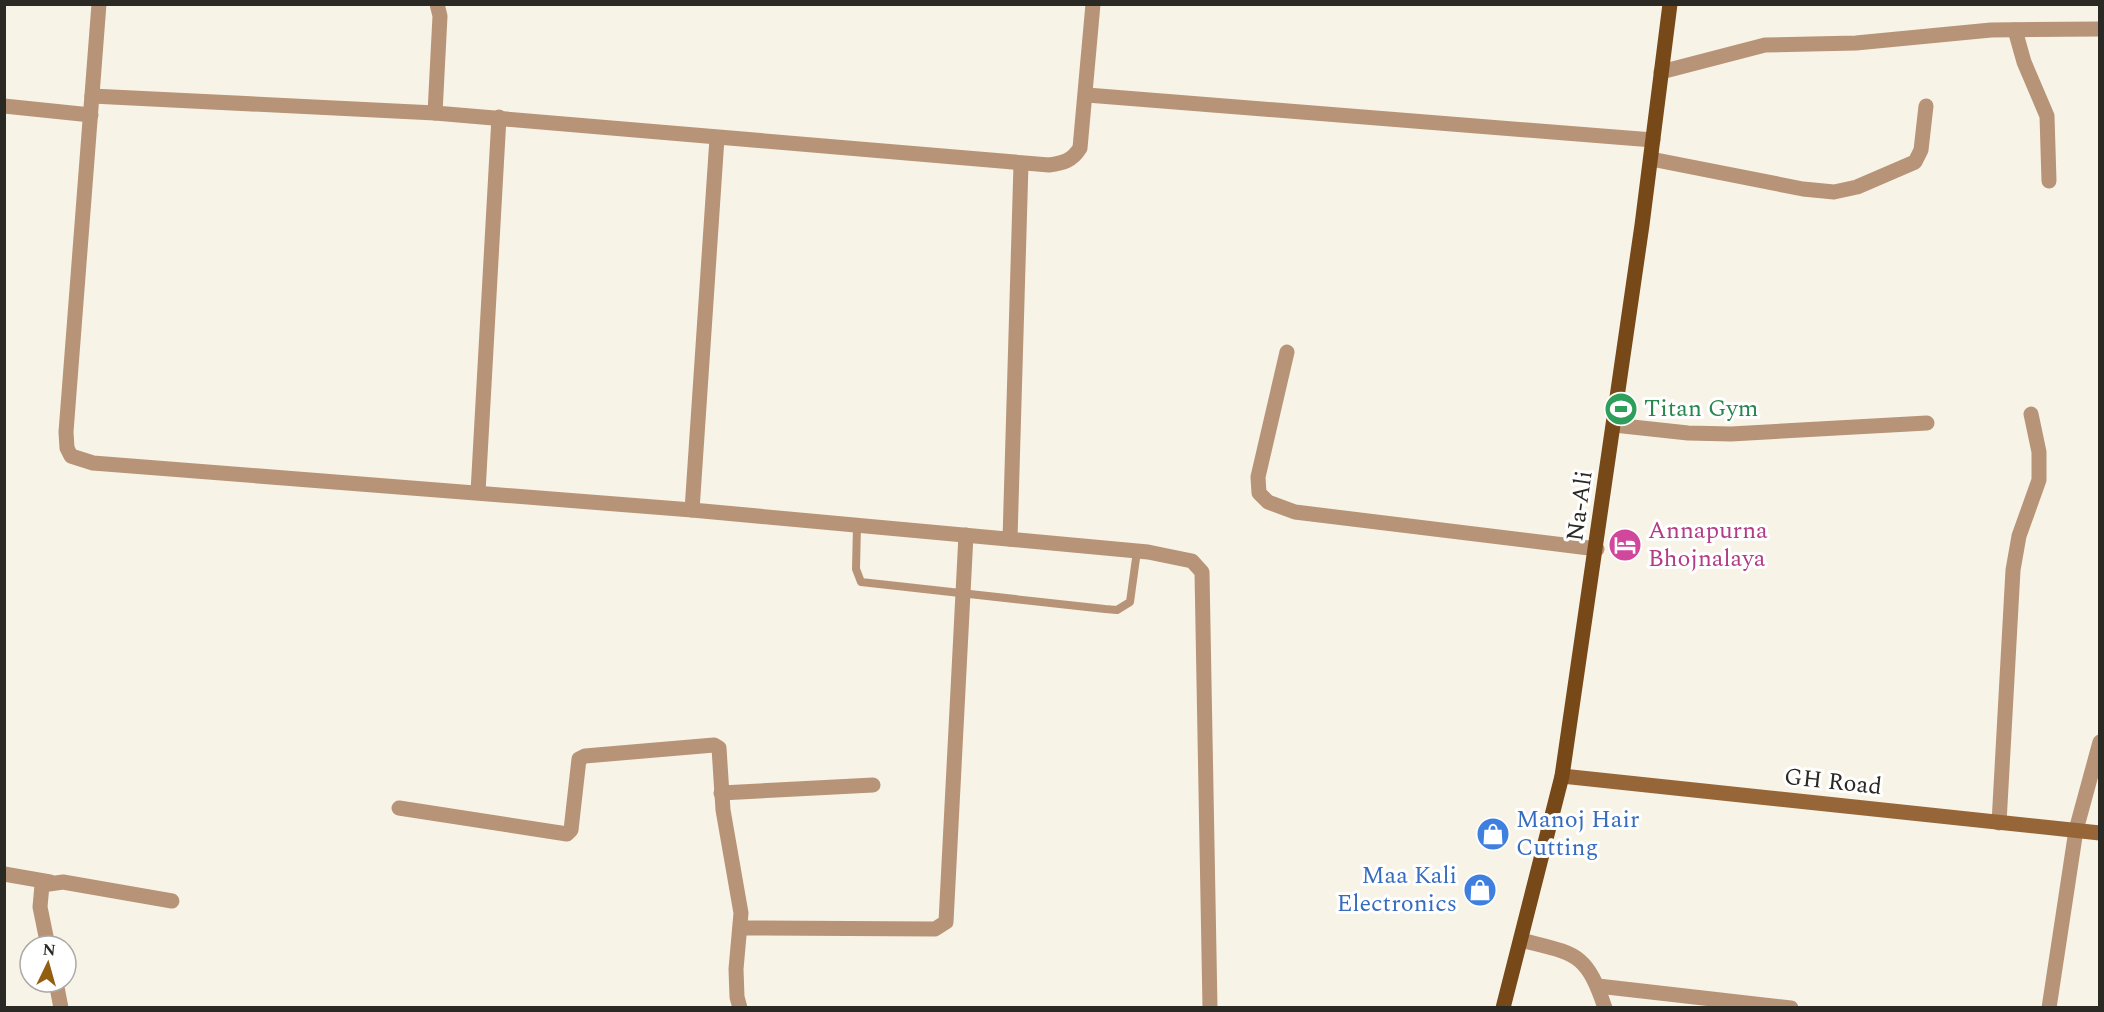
<svg xmlns="http://www.w3.org/2000/svg" width="2104" height="1012" font-family="Spectral,serif">
	<style>
		.lines { fill: none; stroke-linecap: round; stroke-linejoin: round }
		.lane { stroke: #b79477; stroke-width: 8 }
		.street { stroke: #b79477; stroke-width: 15 }
		.secondary { stroke: #976638; stroke-width: 15 }
		.primary { stroke: #774818; stroke-width: 15 }
		.labels { text-anchor: middle; dominant-baseline: central; stroke-width: 6; stroke-linejoin: round; paint-order: stroke }
		.leisure-label { font-size: 24px; fill: #27864d; stroke: #fff; text-anchor: start }
		.street-label { font-size: 24px; fill: #2a2924; stroke: #fff }
		.hotel-label { font-size: 24px; fill: #b23c85; stroke: #fff; text-anchor: start }
		.shop-label { font-size: 24px; fill: #366cbe; stroke: #fff; text-anchor: start }
	</style>
	<rect width="100%" height="100%" fill="#f8f3e7"/>
	<g class="lines">
		<polyline class="lane" points="857,525 856,569 861,582 1105,609 1117,610 1130,602 1137,551"/>
		<g class="street">
			<polyline points="99,4 66,432 67,448 71,456 93,463 692,510"/>
			<path d="M437 4 440 16 435 113 1049 165C1063 163 1072 161 1080 148L1093 4"/>
			<polyline points="2015,30 2024,62 2047,116 2049,181"/>
			<polyline points="1661,72 1765,45 1856,43 1991,30 2100,29"/>
			<polyline points="1087,95 1653,140"/>
			<polyline points="92,96 435,113"/>
			<polyline points="4,106 91,115"/>
			<polyline points="717,138 692,510 1148,552 1192,561 1202,572 1210,1008"/>
			<polyline points="1651,159 1803,189 1834,192 1857,187 1915,162 1921,150 1926,106"/>
			<polyline points="1287,352 1258,477 1259,493 1268,502 1295,512 1597,549"/>
			<polyline points="1614,425 1688,433 1731,434 1927,423"/>
			<polyline points="478,492 499,117"/>
			<polyline points="1010,539 1021,164"/>
			<polyline points="721,793 873,785"/>
			<polyline points="399,808 567,834 571,830 579,759 585,756 714,745 719,748 723,810 741,913 736,969 737,997 740,1008"/>
			<polyline points="1999,823 2013,570 2019,536 2039,480 2039,452 2031,414"/>
			<polyline points="4,874 50,882"/>
			<polyline points="740,928 935,929 946,922 966,535"/>
			<path d="M1521 940C1575 954 1586 951 1605 1008"/>
			<polyline points="48,946 40,907 42,885 63,882 172,901"/>
			<polyline points="56,982 61,1008"/>
			<polyline points="1598,986 1791,1008"/>
			<polyline points="2049,1008 2076,830 2100,742"/>
		</g>
		<polyline class="secondary" points="1562,776 2100,833"/>
		<polyline class="primary" points="1503,1008 1562,776 1642,225 1670,4"/>
	</g>
	<defs>
		<g id="stadium-disc" transform="scale(1.725)"><circle r="9.5" fill="#2e9e5b" stroke="#fff"/><path d="M0-5a6.5 5 0 1 0 0 10a6.5 5 0 1 0 0-10ZM-3.5-1.8h7v3.6h-7Z" fill="#fff"/></g>
		<g id="hotel-disc" transform="scale(1.725)"><circle r="9.5" fill="#d1479c" stroke="#fff"/><path d="M-6-4.5h1.5V1H6V5H4.5V3h-9V5H-6ZM-4 0a1.8 1.8 0 1 1 3.6 0ZM.5 0V-2.5h3Q6-2.5 6 0Z" fill="#fff"/></g>
		<g id="shop-disc" transform="scale(1.725)"><circle r="9.5" fill="#3f7fe0" stroke="#fff"/><path d="M-5-2.5h2.3a2.7 3.5 0 0 1 5.4 0H5L5.5 6h-11ZM-1.5-2.5h3a1.5 2.3 0 0 0-3 0Z" fill="#fff"/></g>
	</defs>
	<g fill-rule="evenodd">
		<use href="#stadium-disc" x="1621" y="409"/>
		<use href="#hotel-disc" x="1625" y="545"/>
		<use href="#shop-disc" x="1493" y="834"/>
		<use href="#shop-disc" x="1480" y="890"/>
	</g>
	<g class="labels">
		<g class="leisure-label">
			<text x="1644" y="409">Titan Gym</text>
		</g>
		<g class="street-label">
			<text transform="translate(1580 506) rotate(-82)">Na-Ali</text>
			<text transform="translate(1833 782) rotate(6)">GH Road</text>
		</g>
		<g class="hotel-label">
			<text x="1648" y="531">Annapurna<tspan x="1648" dy="28">Bhojnalaya</tspan></text>
		</g>
		<g class="shop-label">
			<text x="1516" y="820">Manoj Hair<tspan x="1516" dy="28">Cutting</tspan></text>
			<text x="1457" y="876" text-anchor="end">Maa Kali<tspan x="1457" dy="28">Electronics</tspan></text>
		</g>
	</g>
	<rect width="2104" height="1012" fill="none" stroke="#2a2924" stroke-width="12"/>
	<g transform="translate(48 964) rotate(5)"><circle r="28" fill="#ffffff" stroke="#aaa9a7" stroke-width="1.5"/>
	<path d="M0-4.5L10 22L0 15L-10 22Z" fill="#925f10"/>
	<text y="-9" font-size="16" font-weight="bold" text-anchor="middle" fill="#2a2924">N</text>
	</g>
</svg>
